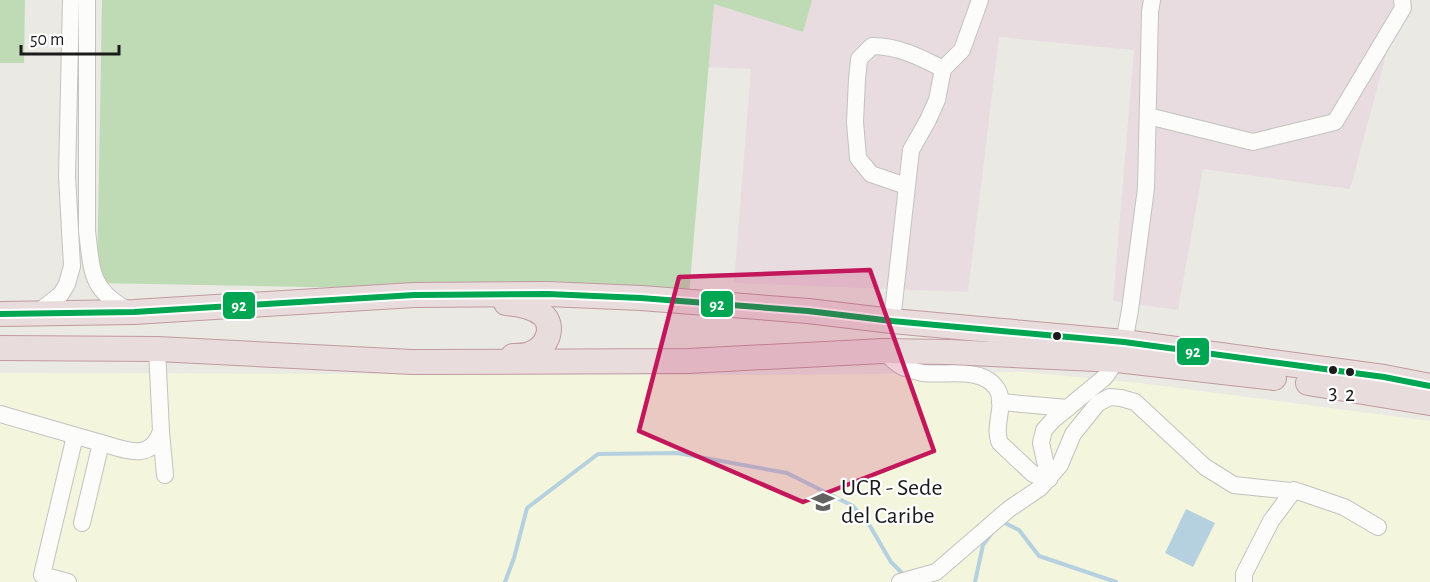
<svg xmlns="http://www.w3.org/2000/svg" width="1430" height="582" font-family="'Alegreya Sans',sans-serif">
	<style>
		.industrial { fill: #e8dce1 }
		.education { fill: #f3f5dc }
		.forest { fill: #bfdbb6 }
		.water { fill: #b5d1df }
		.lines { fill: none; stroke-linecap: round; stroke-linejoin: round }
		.stream { stroke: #b5d1df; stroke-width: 4 }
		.minor-casing { stroke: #c2c2bf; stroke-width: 18 }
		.highway-casing { stroke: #c09aa0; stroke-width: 26 }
		.minor { stroke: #fcfcfb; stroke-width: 16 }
		.highway { stroke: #e9dcdc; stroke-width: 24 }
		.bus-1-casing { stroke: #fff; stroke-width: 10 }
		.bus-1 { stroke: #00a651; stroke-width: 6 }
		.marked { fill: #c2185b; fill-opacity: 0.2; stroke: #c2185b; stroke-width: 4.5; stroke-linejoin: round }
		.bus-dot { fill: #1b1b1b; stroke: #fff; stroke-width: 2 }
		.labels { text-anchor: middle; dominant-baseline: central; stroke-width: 4.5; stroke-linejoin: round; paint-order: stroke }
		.bus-label { font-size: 22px; fill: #1b1b1b; stroke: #fff }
		.poi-label { font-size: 24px; fill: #1b1b1b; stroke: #fff; text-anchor: start }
		.line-badge { stroke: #fff; stroke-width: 2 }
		.badge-label { font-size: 16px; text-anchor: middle; font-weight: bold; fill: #fff }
	</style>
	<rect width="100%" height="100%" fill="#eae9e3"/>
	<polygon class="industrial" points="278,0 1401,0 1350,189 1203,169 1178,310 1113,301 1134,50 999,37 968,292 734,283 751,69 258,47"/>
	<polygon class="education" points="1025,372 1140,383 1430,421 1430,582 0,582 0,373 789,375"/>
	<g class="forest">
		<polygon points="0,0 25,0 24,63 0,63"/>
		<polygon points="102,0 812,0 803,32 714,4 689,294 97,283"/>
	</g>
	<polygon class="water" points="1186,509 1215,523 1193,567 1165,553"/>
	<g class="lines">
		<g class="stream">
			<polyline points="1001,521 1019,530 1039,556 1116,582"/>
			<polyline points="505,582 514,558 527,508 598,454 677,453 787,473 853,506 870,526 891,562 904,575"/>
			<polyline points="975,582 983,545 991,534"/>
		</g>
		<g class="minor-casing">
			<g id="minor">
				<path d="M87 0V231C92 271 90 291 130 311"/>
				<polyline points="1148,116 1253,142 1335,122 1403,8 1402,0"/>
				<path d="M906 186 871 174 858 158 855 122 857 79 859 59 872 46C898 46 920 57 943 69"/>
				<polyline points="37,313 61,294 67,284 72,266 67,176 71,0"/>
				<polyline points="892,321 911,150 928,120 937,100 943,69 962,50 980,0"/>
				<polyline points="1124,342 1130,310 1146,188 1150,12 1152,0"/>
				<path d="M883 351C890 357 897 365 905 368 911 370 917 372 923 373 945 376 983 366 997 389 1007 405 992 426 1000 443L1033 474 1049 479"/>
				<polyline points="1000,402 1068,408"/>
				<polyline points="0,414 101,443"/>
				<polyline points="161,432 165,475"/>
				<polyline points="1049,479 1041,443 1044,430 1053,420 1105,377 1117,360"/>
				<path d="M82 523 101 443C124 449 151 463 161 431L157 349"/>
				<polyline points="68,582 42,575 75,436"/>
				<polyline points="900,582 936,572 1009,509 1040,488 1060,465 1073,434 1098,403 1110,397 1121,398 1135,402 1205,467 1234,485 1300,492 1344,507 1378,527"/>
				<polyline points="1244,582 1244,574 1271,521 1294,490"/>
			</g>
		</g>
		<g class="highway-casing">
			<g id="highway">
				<path d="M506 303C518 304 532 306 542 314 556 326 547 347 532 353 527 356 519 356 513 356"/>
				<polyline points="0,314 134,312 414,295 548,294 641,298 808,311 892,321 1124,342 1384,377 1430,386"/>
				<polyline points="0,348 157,349 412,362 688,361 883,351 949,352 1117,360 1274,378"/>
				<polyline points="1308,383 1430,403"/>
			</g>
		</g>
		<use href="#minor" class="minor"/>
		<use href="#highway" class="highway"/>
		<g class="bus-1-casing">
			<polyline id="bus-1" points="0,314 134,312 414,295 548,294 641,298 808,311 892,321 1124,342 1384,377 1430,386"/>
		</g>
		<use href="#bus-1" class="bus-1"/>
	</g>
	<path class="marked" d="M870 270 934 451 803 502 639 431 679 277Z"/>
	<defs>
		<g id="university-bare" transform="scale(1.8)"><path d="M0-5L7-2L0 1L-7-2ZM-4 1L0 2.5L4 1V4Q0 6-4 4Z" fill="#636361" stroke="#fff" stroke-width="2.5" paint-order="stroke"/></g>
	</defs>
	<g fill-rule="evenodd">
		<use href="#university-bare" x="823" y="502"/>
	</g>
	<g class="bus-dot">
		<circle cx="1057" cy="336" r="5"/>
		<circle cx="1333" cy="370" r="5"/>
		<circle cx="1350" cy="372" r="5"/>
	</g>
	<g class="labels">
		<g class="bus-label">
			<text x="1333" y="392">3</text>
			<text x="1350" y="394">2</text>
		</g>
		<g class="poi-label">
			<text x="841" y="488">UCR - Sede<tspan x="841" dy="28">del Caribe</tspan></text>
		</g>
	</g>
	<g class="line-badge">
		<rect x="700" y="290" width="34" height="28" rx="6" fill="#00a651"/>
		<rect x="222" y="291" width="34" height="29" rx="6" fill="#00a651"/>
		<rect x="1176" y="337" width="34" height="29" rx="6" fill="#00a651"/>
	</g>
	<g class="badge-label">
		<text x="717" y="310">92</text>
		<text x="239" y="311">92</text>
		<text x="1193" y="357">92</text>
	</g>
	<path d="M21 45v9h98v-9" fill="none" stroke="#1b1b1b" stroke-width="3"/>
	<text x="30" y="45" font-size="18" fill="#1b1b1b" stroke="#ffffff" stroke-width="4.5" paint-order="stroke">50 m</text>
</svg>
